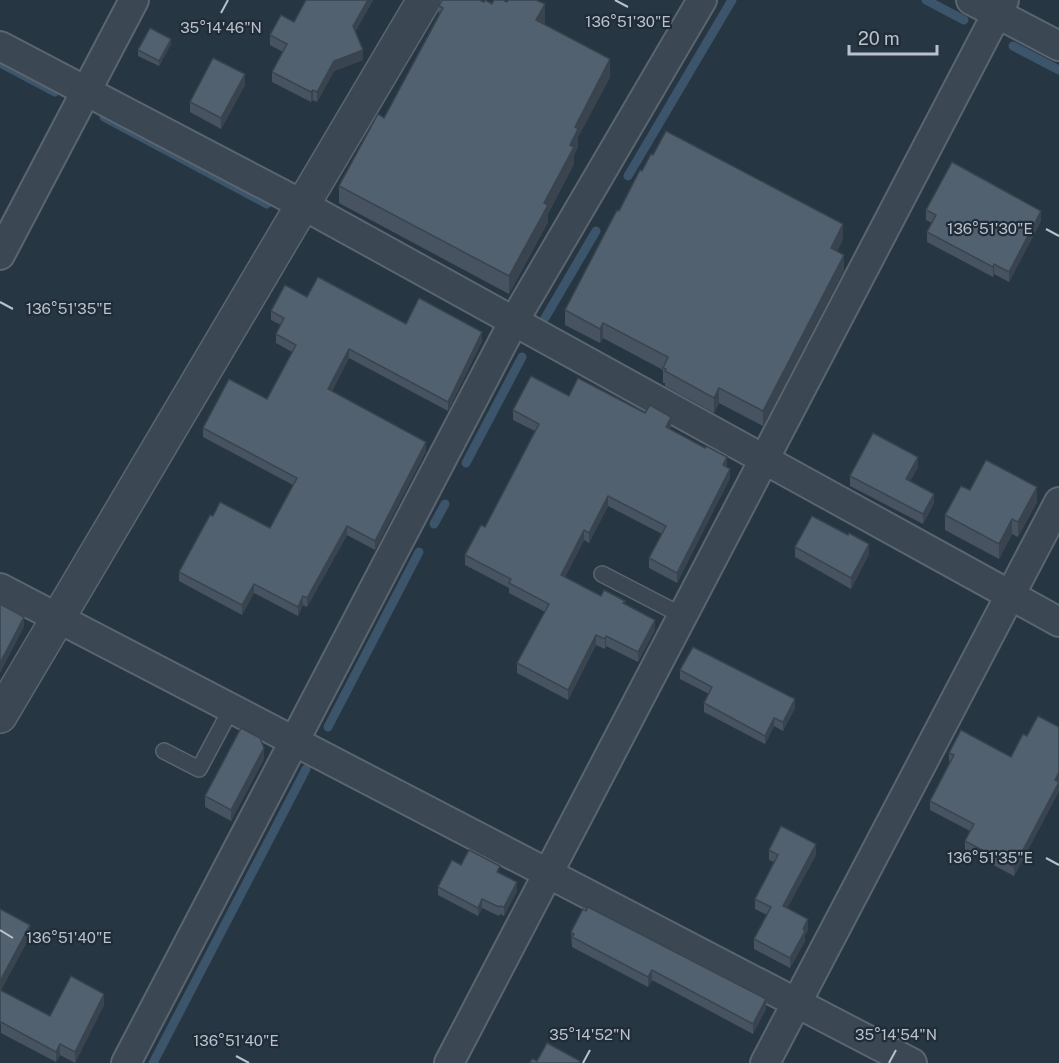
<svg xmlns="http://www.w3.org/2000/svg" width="1059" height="1063" font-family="'Public Sans',sans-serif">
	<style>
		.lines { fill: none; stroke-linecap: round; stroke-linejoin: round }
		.stream { stroke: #3d556b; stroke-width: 9 }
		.service-casing { stroke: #5a6570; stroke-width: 18 }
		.minor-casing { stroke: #5a6570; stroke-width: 32 }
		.tertiary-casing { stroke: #5a6570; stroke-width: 36 }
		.service { stroke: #3b4752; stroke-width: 15 }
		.minor { stroke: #3b4752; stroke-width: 28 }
		.tertiary { stroke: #3b4752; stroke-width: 33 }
		.wall { fill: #475360 }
		.shaded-wall { fill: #39444e }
		.building { fill: #526170; stroke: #39444e; stroke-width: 1.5 }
		.ticks { fill: none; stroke: #b9c2cc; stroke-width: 2 }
		.ticks-label { font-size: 15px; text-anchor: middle; fill: #b9c2cc; stroke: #202c38; stroke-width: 4.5; stroke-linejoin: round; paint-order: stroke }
	</style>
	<rect width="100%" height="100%" fill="#273643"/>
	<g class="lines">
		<g class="stream">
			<polyline points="926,0 964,20"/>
			<polyline points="1013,46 1059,70"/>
			<polyline points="0,63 55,92"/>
			<polyline points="104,117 267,204"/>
			<polyline points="628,176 732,0"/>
			<polyline points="545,318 596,231"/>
			<polyline points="466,463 522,357"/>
			<polyline points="434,524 445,504"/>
			<polyline points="328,727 419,552"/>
			<polyline points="153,1063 306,769"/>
		</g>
		<g class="service-casing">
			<g id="service">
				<polyline points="602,574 683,616"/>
				<polyline points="164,751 199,769 231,709"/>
			</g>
		</g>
		<g class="minor-casing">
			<g id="minor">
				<polyline points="971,0 1059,46"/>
				<polyline points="0,46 303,205 1059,622"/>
				<polyline points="0,255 134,0"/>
				<polyline points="0,588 912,1063"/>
				<polyline points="126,1063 514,321 702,0"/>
				<polyline points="449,1063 1004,0"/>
				<polyline points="765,1063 1059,502"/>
			</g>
		</g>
		<g class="tertiary-casing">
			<polyline id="tertiary" points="0,716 424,0"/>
		</g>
		<use href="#service" class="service"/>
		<use href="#minor" class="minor"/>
		<use href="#tertiary" class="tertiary"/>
	</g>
	<g class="wall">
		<polygon points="306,0 373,0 355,32 363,60 334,71 317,102 313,100 311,102 272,82 272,72 283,52 270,45 270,35 294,22"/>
		<polygon points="484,2 492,4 545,22 544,24 610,77 578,137 578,146 574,155 574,164 548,214 548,222 509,294 339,203 339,186 384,118 439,14 439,6"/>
		<polygon points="171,44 159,66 138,56 138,50"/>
		<polygon points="245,85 221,129 190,112 190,102"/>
		<polygon points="926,210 1041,221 1009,282 994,274 993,277 927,242 927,232 932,223 926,220"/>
		<polygon points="619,211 843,239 837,251 844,270 763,426 719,403 714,413 665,386 665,383 663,383 663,370 603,338 600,343 565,325 565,310"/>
		<polygon points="307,297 406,324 482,341 448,411 349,358 332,391 426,451 375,550 347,535 307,607 303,605 298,616 254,593 242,615 179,581 179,572 213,516 270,528 293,485 203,437 203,428 267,399 292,352 276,343 276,334 281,325 271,320 271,311"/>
		<polygon points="569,396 671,427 670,429 727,467 730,478 677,583 649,568 649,558 662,534 608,506 589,543 584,540 565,577 601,596 625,604 655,630 638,662 606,646 605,649 596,645 568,700 517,673 517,663 545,612 509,593 509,588 465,565 465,555 485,527 535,431 513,420 513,410"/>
		<polygon points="918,467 910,481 934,503 923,524 850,486 850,476"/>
		<polygon points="970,490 1037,502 1018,537 1012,534 999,559 945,530 945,515"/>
		<polygon points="795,547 869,554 851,589 795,557"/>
		<polygon points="680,670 795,708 783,731 774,726 765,744 704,712 704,703 709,694 680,679"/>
		<polygon points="1059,727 1059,791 1014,876 965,850 965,841 970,831 930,810 930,801 950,762 949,762 949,753 1011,757 1027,736"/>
		<polygon points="264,759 231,821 205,807 205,796"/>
		<polygon points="769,850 816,855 787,908 808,930 805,935 805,941 790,968 754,949 754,939 767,915 755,909 755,899 774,862 769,860"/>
		<polygon points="461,865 500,873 517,891 504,916 500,914 499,916 482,908 478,916 438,895 438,887"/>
		<polygon points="0,909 30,936 1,990 50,1016 104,1005 75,1063 60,1055 56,1062 1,1033"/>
		<polygon points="571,932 766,1009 753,1034 652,980 648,987 572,947"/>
	</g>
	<g class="shaded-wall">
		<polygon points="368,0 373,0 353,36 353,26"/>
		<polygon points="545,4 545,22 536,37 536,20"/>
		<polygon points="171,39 171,44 159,66 159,61"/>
		<polygon points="363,50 363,60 334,71 317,102 317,92 334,61"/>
		<polygon points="610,59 610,77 578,137 578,146 574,155 574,164 548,214 548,222 509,294 509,276 570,145 575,127"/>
		<polygon points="245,74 245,85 221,129 221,118"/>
		<polygon points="313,90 313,100 311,102 311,92"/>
		<polygon points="1041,211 1041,221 1009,282 1009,272"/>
		<polygon points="843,224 843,239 831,262 831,248"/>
		<polygon points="844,255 844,270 763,426 763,411"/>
		<polygon points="994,264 994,274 993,277 993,267"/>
		<polygon points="603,323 603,338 600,343 600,329"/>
		<polygon points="482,332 482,341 448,411 448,402"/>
		<polygon points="349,349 349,358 328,398 328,389"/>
		<polygon points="719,388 719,403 714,413 714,398"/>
		<polygon points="671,417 671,427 666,437 666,427"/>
		<polygon points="426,442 426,451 375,550 375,541"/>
		<polygon points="727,457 727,467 723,465"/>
		<polygon points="918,457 918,467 906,488 906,479"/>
		<polygon points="730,469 730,478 677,583 677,573"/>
		<polygon points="1037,487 1037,502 1018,537 1018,522"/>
		<polygon points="934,494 934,503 923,524 923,514"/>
		<polygon points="608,496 608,506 589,543 589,533"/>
		<polygon points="1012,519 1012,534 999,559 999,544"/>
		<polygon points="347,526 347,535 307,607 307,598"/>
		<polygon points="584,530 584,540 561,585 561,575"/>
		<polygon points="869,544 869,554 851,589 851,578"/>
		<polygon points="254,584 254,593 242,615 242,605"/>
		<polygon points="303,596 303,605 298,616 298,607"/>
		<polygon points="24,617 24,627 0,673 0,663"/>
		<polygon points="655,620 655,630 638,662 638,652"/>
		<polygon points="596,635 596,645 568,700 568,690"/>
		<polygon points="606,636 606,646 605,649 605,639"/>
		<polygon points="795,699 795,708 783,731 783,722"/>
		<polygon points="774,718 774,726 765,744 765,736"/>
		<polygon points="264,748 264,759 231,821 231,810"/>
		<polygon points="1059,772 1059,782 1055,780"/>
		<polygon points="1059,782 1059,791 1014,876 1014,867"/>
		<polygon points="816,844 816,855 783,916 783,906"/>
		<polygon points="517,882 517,891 504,916 504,907"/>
		<polygon points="482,899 482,908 478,916 478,908"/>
		<polygon points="808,919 808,930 805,935 805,941 790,968 790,958"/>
		<polygon points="30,925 30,936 0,992 0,981"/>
		<polygon points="652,970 652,980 648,987 648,977"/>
		<polygon points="104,994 104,1005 75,1063 75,1052"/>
		<polygon points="766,999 766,1009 753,1034 753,1024"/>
		<polygon points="60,1044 60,1055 56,1062 56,1052"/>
	</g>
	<g class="building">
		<polygon points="306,0 368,0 353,26 363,50 334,61 317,92 313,90 311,92 272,72 287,44 270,35 281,15 294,22"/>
		<polygon points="442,0 479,0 484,2 485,0 492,4 494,0 503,0 507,2 508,0 536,0 545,4 536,20 610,59 575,127 578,129 570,145 574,147 544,203 548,205 509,276 339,186 378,114 384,118 443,8 439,6"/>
		<polygon points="150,28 171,39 159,61 138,50"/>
		<polygon points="213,58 245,74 221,118 190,102"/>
		<polygon points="666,131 843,224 831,248 844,255 763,411 719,388 714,398 665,371 666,369 663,368 668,357 603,323 600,329 565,310 617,210 619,211 640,170 642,171 651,154 653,155"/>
		<polygon points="952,162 1041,211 1009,272 994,264 993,267 927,232 936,215 926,210"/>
		<polygon points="318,277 406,324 419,298 482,332 448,402 349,349 328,389 426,442 375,541 347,526 307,598 303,596 298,607 254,584 242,605 179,572 210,515 213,516 220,502 270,528 297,478 203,428 229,379 267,399 296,345 276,334 284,318 271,311 285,285 307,297"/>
		<polygon points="531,376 569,396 578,378 645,413 650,405 671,417 666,427 705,448 706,446 727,457 723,465 730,469 677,573 649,558 666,526 608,496 589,533 584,530 561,575 601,596 604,590 625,601 623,603 655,620 638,652 606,636 605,639 596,635 568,690 517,663 549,604 509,583 511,579 465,555 481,525 485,527 539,424 513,410"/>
		<polygon points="873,433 918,457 906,479 934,494 923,514 850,476"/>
		<polygon points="986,460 1037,487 1018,522 1012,519 999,544 945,515 961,486 970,490"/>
		<polygon points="812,516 848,535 849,533 869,544 851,578 795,547"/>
		<polygon points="0,604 24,617 0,663"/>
		<polygon points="693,647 795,699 783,722 774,718 765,736 704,703 712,687 680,670"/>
		<polygon points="1038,716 1059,727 1059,772 1055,780 1059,782 1014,867 965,841 974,824 930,801 954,755 949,753 961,730 1011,757 1023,734 1027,736"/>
		<polygon points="241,728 260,738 264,748 231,810 205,796"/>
		<polygon points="781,826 816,844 783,906 808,919 803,929 805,931 790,958 754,939 771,907 755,899 778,855 769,850"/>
		<polygon points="469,850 500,866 497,872 517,882 504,907 500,906 499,907 482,899 478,908 438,887 452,860 461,865"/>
		<polygon points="588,907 766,999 753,1024 652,970 648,977 572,937 574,934 571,932 583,909 586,911"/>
		<polygon points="0,909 30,925 0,981"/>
		<polygon points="71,976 104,994 75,1052 60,1044 56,1052 1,1022 0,1024 0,990 50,1016"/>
		<polygon points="547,1043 580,1061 579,1063 530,1063 532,1059 537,1061"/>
	</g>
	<path class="ticks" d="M615 0 628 7M221 13 228 0M1046 229 1059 236M0 302 13 309M1046 858 1059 865M0 930 13 938M236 1056 249 1063M583 1063 590 1050M889 1063 896 1050"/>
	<g class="ticks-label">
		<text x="628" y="27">136°51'30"E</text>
		<text x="221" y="33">35°14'46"N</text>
		<text x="990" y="234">136°51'30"E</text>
		<text x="69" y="314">136°51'35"E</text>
		<text x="990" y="863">136°51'35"E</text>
		<text x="69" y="943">136°51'40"E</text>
		<text x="590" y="1040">35°14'52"N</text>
		<text x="896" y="1040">35°14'54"N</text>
		<text x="236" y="1046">136°51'40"E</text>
	</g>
	<path d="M849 45v9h88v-9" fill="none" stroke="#b9c2cc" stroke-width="3"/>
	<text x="858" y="45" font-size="18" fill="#b9c2cc" stroke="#202c38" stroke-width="4.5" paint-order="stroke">20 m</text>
</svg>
